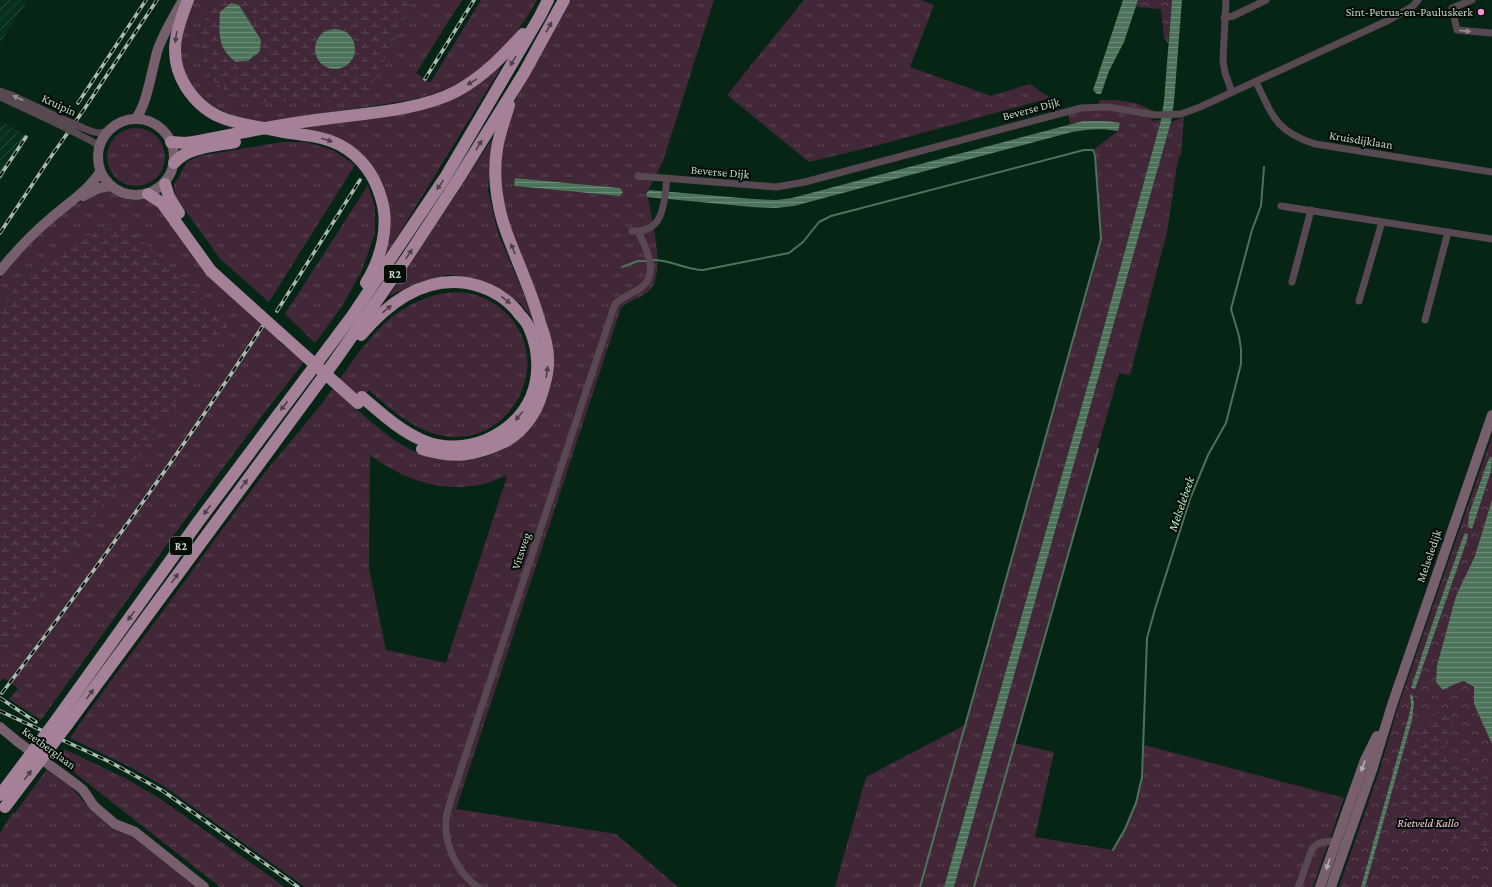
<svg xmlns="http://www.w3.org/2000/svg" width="1492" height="887" font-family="'Crimson Pro',serif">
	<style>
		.industrial { fill: url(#industrial-furrows) }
		.grass { fill: url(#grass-tufts); fill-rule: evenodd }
		.forest { fill: url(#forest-crowns) }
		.wetland { fill: url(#wetland-marsh); fill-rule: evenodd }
		.water { fill: url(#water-rules) }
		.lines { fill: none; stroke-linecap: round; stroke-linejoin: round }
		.stream { stroke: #4d735b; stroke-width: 2 }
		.minor { stroke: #574852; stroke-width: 7 }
		.secondary { stroke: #775f6e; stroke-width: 10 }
		.motorway { stroke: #a58099; stroke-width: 12 }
		.rail-casing { stroke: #a8bbaf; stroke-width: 3.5 }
		.rail { stroke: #020c05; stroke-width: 2; stroke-dasharray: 6; stroke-linecap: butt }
		.minor-bridge { stroke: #574852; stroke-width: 7 }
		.motorway-bridge { stroke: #a58099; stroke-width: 12 }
		.oneway { fill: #4b4048 }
		.oneway2 { fill: #8e908e }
		.oneway3 { fill: #aeb3af }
		.poi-dot { fill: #f391d5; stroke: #020c05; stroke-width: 1.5 }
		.labels { text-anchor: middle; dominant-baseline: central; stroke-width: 4; stroke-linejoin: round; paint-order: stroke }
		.shield { fill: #020c05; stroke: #8b9a90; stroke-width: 1 }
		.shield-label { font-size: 11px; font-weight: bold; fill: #c6d7cb }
		.poi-label { font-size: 12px; fill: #c6d7cb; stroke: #020c05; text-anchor: end }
		.street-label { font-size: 12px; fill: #c6d7cb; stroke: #020c05 }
		.park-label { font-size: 12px; font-style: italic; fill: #f9c8e8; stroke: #020c05 }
		.water-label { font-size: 13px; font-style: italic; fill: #b2f3ca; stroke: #020c05 }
	</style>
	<defs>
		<pattern id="industrial-furrows" width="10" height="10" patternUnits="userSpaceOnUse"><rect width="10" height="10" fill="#062f1a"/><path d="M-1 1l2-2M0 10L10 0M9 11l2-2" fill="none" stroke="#294c3a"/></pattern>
		<pattern id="grass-tufts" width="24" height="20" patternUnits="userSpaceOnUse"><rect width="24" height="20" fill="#422739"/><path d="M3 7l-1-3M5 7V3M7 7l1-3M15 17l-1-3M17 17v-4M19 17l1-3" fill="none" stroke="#5c4654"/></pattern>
		<pattern id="forest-crowns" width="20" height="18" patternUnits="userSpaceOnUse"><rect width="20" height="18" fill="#422739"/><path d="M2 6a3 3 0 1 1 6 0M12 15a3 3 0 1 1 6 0" fill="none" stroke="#5c4654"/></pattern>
		<pattern id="wetland-marsh" width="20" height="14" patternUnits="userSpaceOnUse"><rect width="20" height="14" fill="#422739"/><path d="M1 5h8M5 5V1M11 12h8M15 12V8" fill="none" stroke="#5c4654"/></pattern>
		<pattern id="water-rules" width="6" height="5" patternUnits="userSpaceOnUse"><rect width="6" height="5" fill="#4d735b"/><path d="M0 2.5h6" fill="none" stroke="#6d8d79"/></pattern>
	</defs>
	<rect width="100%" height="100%" fill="#062515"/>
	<g class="industrial">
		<polygon points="0,0 28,0 0,43"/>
		<polygon points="0,120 29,137 0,182"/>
	</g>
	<g class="grass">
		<path d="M194 0H213L199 34 202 57 212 79 365 99 413 0H462L416 73 430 83 481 0H537C519 34 488 69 453 86 439 93 424 97 409 100 376 106 343 110 310 115 297 117 276 122 264 122 259 122 254 120 249 119 212 113 180 88 181 47 182 30 189 15 194 0Z"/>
		<path d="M571 0H714L663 161 646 194 648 198C652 221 666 272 650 290 642 298 629 300 621 308L456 809 616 834 678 887H305L165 787 130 767 70 738C98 697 128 658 158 618 193 570 227 522 263 475 281 452 301 430 319 407 342 379 367 334 396 314 431 289 474 281 507 314 557 365 508 451 439 435 410 428 390 408 369 390L352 409 354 407C391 439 420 466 471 460 477 459 493 455 497 451 503 445 507 435 512 428 525 407 539 385 553 364L509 228 500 182 501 149 513 105 528 75ZM515 178 620 188 623 192 620 196 514 186ZM370 455C402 479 444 494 483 484 491 482 499 478 507 476L446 663 386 650 369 569Z"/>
		<polygon points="804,0 921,0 934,5 910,67 991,96 1030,84 1050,98 875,146 809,162 727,95"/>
		<polygon points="502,66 386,255 390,213 382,182 364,157 342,141 302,127 463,93"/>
		<path d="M1100 100C1117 100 1137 100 1152 111L1151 121 1161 120 1094 363 944 887H835L866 777 965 725 1101 239 1095 155 1093 150 1118 131V127L1083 121 1070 124 1068 113 1096 109Z"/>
		<path d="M1184 117 1181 154 1178 159 1167 232 1130 375 1119 373 1014 743 1054 752 1035 837 1113 850C1127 827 1139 803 1142 776 1144 766 1143 755 1144 745L1344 798 1313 887H954L1171 122Z"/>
		<circle cx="136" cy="157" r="29"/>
		<polygon points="492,139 488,191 498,233 536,323 520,303 490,283 449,274 420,282 389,296"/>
		<polygon points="282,142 305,142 333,150 355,165 269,302 220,259 175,196 174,185 187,162 199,156"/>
		<polygon points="368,185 375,207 375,233 362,270 343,305 315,343 285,314"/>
		<path d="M109 191C116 196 124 199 133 200 141 201 146 198 154 202L279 338 278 341 304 362C212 478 128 600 41 720L9 699 18 688 4 678 0 682V642L4 646 32 269 0 306V278L16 258 54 220 76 204 97 193Z"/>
		<polygon points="64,749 125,778 159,798 285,887 220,887 57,759"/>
		<polygon points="47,769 66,781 86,804 120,832 131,833 198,887 0,887 0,833 13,812 15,813"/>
	</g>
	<g class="forest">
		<polygon points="1138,0 1172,0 1168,44 1164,37 1161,9 1136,7"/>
		<polygon points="1492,436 1492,887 1339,887 1380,769 1398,707"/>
	</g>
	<g class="wetland">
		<path d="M213 0H413L366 99 252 103 226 91 212 79 202 57 199 34ZM231 3 239 5 260 40ZM329 30H342L352 61C349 63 345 67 342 68 324 74 308 52 319 37 321 34 326 32 329 30Z"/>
		<polygon points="115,226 132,231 229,324 5,646 0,642 0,306 32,269 90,234"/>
		<path d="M1438 711 1448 713 1454 723C1445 742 1440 744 1450 765L1481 776 1487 784 1488 797 1482 812 1485 822 1492 830V845H1480L1450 840 1405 829 1396 820 1398 802 1419 731 1423 723Z"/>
	</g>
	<g class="water">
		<polygon points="1123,0 1138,0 1124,42 1109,71 1101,94 1097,94 1093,90"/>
		<polygon points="1172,0 1182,0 1174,102 1171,122 954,887 944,887 1094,363 1161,120 1164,101"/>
		<path d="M231 3 239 5 261 40 260 51 249 60 236 62C217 48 219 33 220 12Z"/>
		<circle cx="335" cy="49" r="20"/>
		<path d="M1083 121H1107L1120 123 1118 131C1102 128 1088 129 1072 132L794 206 776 208 752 207 647 197 646 194 649 190 753 199 776 200 792 198Z"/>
		<polygon points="515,178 620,188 623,192 620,196 514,186"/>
		<polygon points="1492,457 1491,471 1472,529 1470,528 1468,526 1469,514 1489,458"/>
		<polygon points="1492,500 1492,744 1474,704 1474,687 1464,681 1455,684 1443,690 1436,682 1437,666 1456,596 1475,556"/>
		<polygon points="1465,533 1468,534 1467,540 1415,689 1411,688 1434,619 1462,540"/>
		<polygon points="1412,694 1414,703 1412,720 1365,887 1361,887 1409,716 1411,705 1410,695"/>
	</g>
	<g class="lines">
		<g class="stream">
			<path d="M652 260C669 259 686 270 703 270L789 253 803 242 819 222 831 216 1084 150H1093L1095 155 1101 239 920 887"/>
			<polyline points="622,267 638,261 647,261"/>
			<polyline points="1113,850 1125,829 1136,803 1142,777 1147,638 1155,609 1190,499 1208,455 1226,423 1241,364 1241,349 1239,336 1231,309 1252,230 1261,206 1264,167"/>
			<polyline points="974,887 1098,449"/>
		</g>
		<g class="minor">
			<polyline points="1226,0 1223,60 1225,73 1232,92"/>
			<polyline points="1472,0 1452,8 1457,30 1492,33"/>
			<polyline points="1224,18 1233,16 1266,0"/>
			<path d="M1256 82C1273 117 1276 131 1315 144L1492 172"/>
			<polyline points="0,91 11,95 60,118"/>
			<polyline points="0,97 56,123"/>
			<path d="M81 127C91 131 98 136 109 130"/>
			<polyline points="76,133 95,143 99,148"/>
			<polyline points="638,176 776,187 805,182 1081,108 1108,107 1156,115 1181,114 1200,107 1389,20 1413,6 1418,0"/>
			<polyline points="1281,206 1492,239"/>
			<path d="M632 231C665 233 664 202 667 179"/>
			<polyline points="1292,282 1311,210"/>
			<polyline points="1359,301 1382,222"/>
			<polyline points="1425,320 1448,232"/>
			<path d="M478 887C458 874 444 845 446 820 446 814 449 808 450 802L615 304C622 297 631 294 639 289 661 275 646 249 638 231"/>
			<path d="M1298 887C1302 879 1309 854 1313 848 1319 841 1331 840 1339 843"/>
		</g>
		<g class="secondary">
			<circle cx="136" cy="157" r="38"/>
			<path d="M135 119C147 107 152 67 158 49 164 32 174 16 183 0"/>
			<polyline points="83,196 99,188 111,186"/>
			<path d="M0 271C15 252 32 234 51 218 68 203 88 191 100 172"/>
			<polyline points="0,727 18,742 77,785 83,790 94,806 115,824 135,832 204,887"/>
			<polyline points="1320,887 1365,760 1377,736"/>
			<polyline points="1331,887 1373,767 1392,705 1492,415"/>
		</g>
		<g class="motorway">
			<path d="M188 0C176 30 167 57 186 87 206 118 230 122 263 128 272 130 281 132 290 133 307 135 324 137 340 145 361 156 375 176 381 198 390 225 381 259 366 283"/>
			<path d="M171 142 185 143 193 142C231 135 270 126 309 121 353 114 418 112 457 91 484 76 502 57 523 34"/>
			<path d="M174 163C187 147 215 146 235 142"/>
			<polyline points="165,184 169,197 179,213"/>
			<polyline points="148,194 162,203 211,271 282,335"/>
			<path d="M361 335C387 304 423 276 467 283 488 287 507 297 520 315 524 319 528 324 530 330 539 351 540 376 531 397 514 437 463 457 424 441 400 431 382 414 362 397"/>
			<path d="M422 449C454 459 474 456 504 442 519 435 533 418 539 402 543 390 548 377 548 364 549 349 545 336 540 323 534 300 525 279 516 257 510 241 502 224 499 206 495 187 494 168 497 149 499 134 505 119 509 105"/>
			<polyline points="57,719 198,522 352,316 446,176 540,16 548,0"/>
			<polyline points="67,725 334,362 406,259 459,178 524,73 564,0"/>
		</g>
		<g class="rail-casing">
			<g id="rail">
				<polyline points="425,79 474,0"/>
				<polyline points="78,103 146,0"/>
				<polyline points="0,176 26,137"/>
				<polyline points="0,233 50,158 85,108 157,0"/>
				<polyline points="277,311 360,180"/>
				<path d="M2 693C93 574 180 453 262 327"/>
				<polyline points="0,698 36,722"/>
				<polyline points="0,711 110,762 163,791 298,887"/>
			</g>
		</g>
		<use href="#rail" class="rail"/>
		<g class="minor-bridge">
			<polyline points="60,118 81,127"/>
			<polyline points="56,123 76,133"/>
		</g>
		<g class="motorway-bridge">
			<polyline points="282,335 358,403"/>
			<polyline points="0,795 57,719"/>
			<polyline points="5,807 67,725"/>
		</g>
	</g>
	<defs><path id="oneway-solid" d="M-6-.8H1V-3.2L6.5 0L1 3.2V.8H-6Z"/></defs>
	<g class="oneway">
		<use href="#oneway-solid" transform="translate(549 27) rotate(-61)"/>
		<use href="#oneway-solid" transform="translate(176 37) rotate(98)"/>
		<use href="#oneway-solid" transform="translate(513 61) rotate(121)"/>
		<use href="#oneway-solid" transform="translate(472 82) rotate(149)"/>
		<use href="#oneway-solid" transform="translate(327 140) rotate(18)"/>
		<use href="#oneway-solid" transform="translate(479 145) rotate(-58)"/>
		<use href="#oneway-solid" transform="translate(440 185) rotate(124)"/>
		<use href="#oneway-solid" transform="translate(513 249) rotate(-112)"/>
		<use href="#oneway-solid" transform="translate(409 254) rotate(-56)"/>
		<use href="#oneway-solid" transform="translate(506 300) rotate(38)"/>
		<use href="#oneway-solid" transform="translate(387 309) rotate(-39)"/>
		<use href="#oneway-solid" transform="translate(547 372) rotate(-82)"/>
		<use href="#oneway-solid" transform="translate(284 406) rotate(128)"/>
		<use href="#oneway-solid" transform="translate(519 416) rotate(130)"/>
		<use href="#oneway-solid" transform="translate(244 484) rotate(-53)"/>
		<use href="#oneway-solid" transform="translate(207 510) rotate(126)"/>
		<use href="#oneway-solid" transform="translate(175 578) rotate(-54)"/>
		<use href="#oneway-solid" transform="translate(131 616) rotate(126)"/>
		<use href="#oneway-solid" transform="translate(90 694) rotate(-54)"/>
		<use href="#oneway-solid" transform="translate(28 775) rotate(-53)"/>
	</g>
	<g class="oneway2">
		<use href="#oneway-solid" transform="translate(1465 31) rotate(7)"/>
		<use href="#oneway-solid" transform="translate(18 98) rotate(-155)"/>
	</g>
	<g class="oneway3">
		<use href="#oneway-solid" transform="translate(1363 766) rotate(110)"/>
		<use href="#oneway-solid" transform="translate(1328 864) rotate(109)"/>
	</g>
	<circle class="poi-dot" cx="1481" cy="12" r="4"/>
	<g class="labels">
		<g class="shield">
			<rect x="384" y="265" width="22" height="18" rx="3"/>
			<rect x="170" y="537" width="22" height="18" rx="3"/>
		</g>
		<g class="shield-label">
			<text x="395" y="274">R2</text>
			<text x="181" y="546">R2</text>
		</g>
		<g class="poi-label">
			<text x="1473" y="12">Sint-Petrus-en-Pauluskerk</text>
		</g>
		<g class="street-label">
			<text transform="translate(59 105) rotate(25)">Kruipin</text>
			<text transform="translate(1031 109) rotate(-15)">Beverse Dijk</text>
			<text transform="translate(1361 140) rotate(9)">Kruisdijklaan</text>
			<text transform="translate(720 172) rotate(5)">Beverse Dijk</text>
			<text transform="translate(521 551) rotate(-72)">Vitsweg</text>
			<text transform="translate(1429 556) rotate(-71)">Melseledijk</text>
			<text transform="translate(49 748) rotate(36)">Keetberglaan</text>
		</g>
		<g class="park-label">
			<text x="1428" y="823">Rietveld Kallo</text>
		</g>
		<g class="water-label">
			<text transform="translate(1181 504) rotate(-71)">Melselebeek</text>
		</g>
	</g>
</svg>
